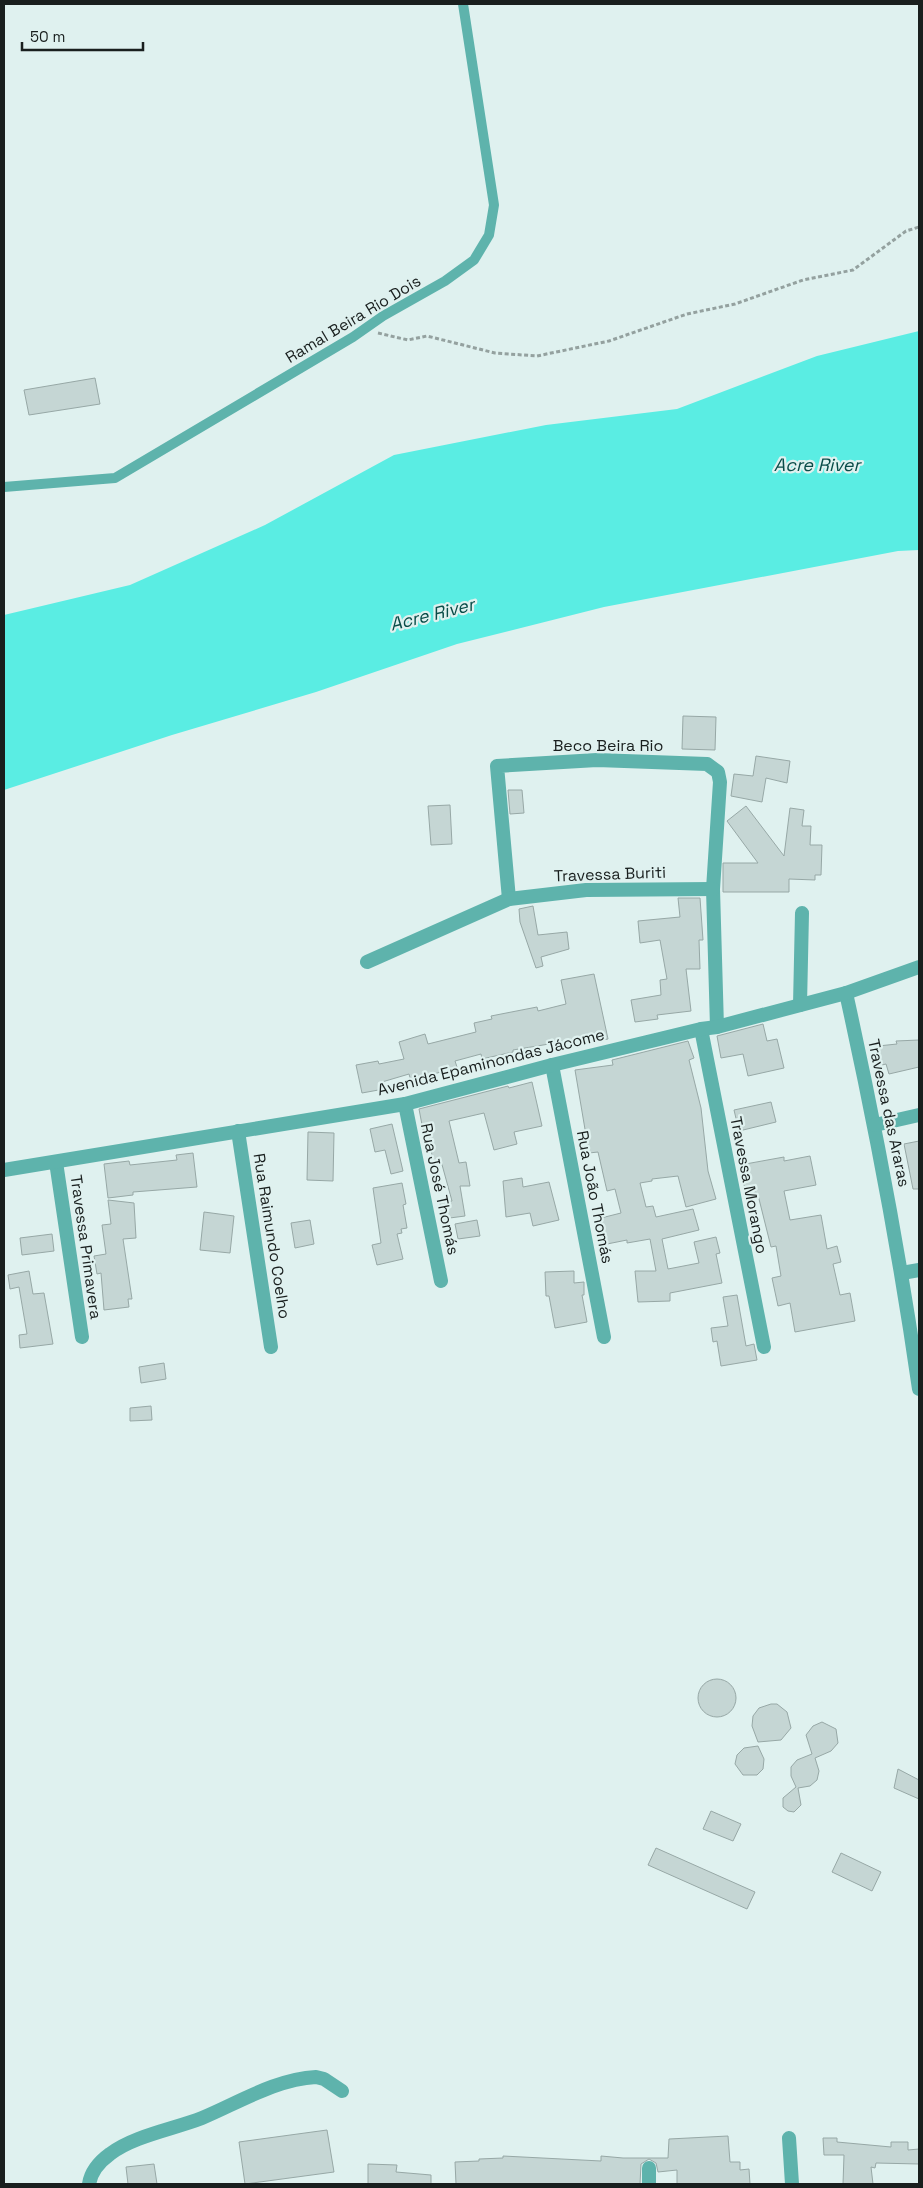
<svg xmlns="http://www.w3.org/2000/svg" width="923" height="2188" font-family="'Space Grotesk',sans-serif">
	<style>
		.water { fill: #5aede3 }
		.building { fill: #c5d6d4; stroke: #97a8a6 }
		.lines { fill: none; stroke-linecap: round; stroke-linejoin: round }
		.path { stroke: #94a19f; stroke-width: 3; stroke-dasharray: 4 2.5; stroke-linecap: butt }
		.service { stroke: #5eb3ac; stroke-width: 10 }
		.minor { stroke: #5eb3ac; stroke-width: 14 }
		.labels { text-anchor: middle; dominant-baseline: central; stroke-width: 4.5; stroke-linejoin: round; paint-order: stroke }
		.street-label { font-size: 16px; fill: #191f1e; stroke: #dff1ef }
		.water-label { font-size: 18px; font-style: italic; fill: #084c48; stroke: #dff1ef }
	</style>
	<rect width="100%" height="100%" fill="#dff1ef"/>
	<polygon class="water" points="919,331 919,550 898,551 604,607 457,644 316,692 172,735 4,790 4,615 130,585 265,525 394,455 546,425 677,409 817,356"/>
	<g class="building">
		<polygon points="95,378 100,404 29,415 24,390"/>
		<polygon points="683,716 716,717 715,750 682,749"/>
		<polygon points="756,756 790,761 787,783 766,778 762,802 731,796 734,774 753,776"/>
		<polygon points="508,790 522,790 524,813 510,814"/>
		<polygon points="450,805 452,844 431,845 428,806"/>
		<polygon points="746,806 784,856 790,808 804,810 802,826 811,826 810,845 822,845 821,875 815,875 815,880 789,879 789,892 723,892 723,863 758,863 727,821"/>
		<polygon points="678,898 700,898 703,940 699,940 700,969 686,969 691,1011 657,1015 658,1019 635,1022 631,1000 661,995 660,980 667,979 660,940 640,943 638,921 680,917"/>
		<polygon points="533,906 538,935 567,932 569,949 541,957 543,966 536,968 520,922 519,909"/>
		<polygon points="594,974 608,1039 581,1044 580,1040 550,1047 549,1044 513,1050 513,1052 482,1059 481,1054 455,1061 457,1067 411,1081 409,1074 382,1082 384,1089 362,1093 356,1065 378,1061 379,1064 404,1059 399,1042 425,1034 428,1044 476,1032 474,1023 492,1019 491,1016 537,1007 538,1011 566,1004 561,980"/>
		<polygon points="763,1024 767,1041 777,1039 784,1068 748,1076 743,1054 721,1058 717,1036"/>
		<polygon points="919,1040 919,1067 889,1074 886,1064 882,1065 878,1046 897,1044 896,1041"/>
		<polygon points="688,1041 694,1058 689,1060 701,1108 708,1171 716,1199 686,1207 678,1176 652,1179 652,1181 640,1183 646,1207 653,1206 656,1217 693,1209 699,1230 662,1239 668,1269 699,1263 694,1242 716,1237 720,1253 716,1254 722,1283 670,1293 670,1301 638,1302 635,1271 656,1271 650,1239 627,1243 627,1240 607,1244 601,1218 621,1213 615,1189 607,1191 598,1152 589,1153 575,1070 613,1065 612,1060"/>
		<polygon points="532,1082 542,1126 514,1132 517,1144 494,1150 484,1113 449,1121 459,1163 466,1162 470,1186 460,1186 465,1216 442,1219 440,1203 452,1201 441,1161 433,1162 428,1129 423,1130 419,1109 508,1086 509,1088"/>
		<polygon points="771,1102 776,1122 739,1131 734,1110"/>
		<polygon points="392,1124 403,1171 391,1174 385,1150 375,1152 370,1129"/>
		<polygon points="308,1132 334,1133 333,1181 307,1180"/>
		<polygon points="919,1141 919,1189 913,1189 904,1144"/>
		<polygon points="193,1153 197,1187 133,1192 133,1195 108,1198 104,1164 129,1161 130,1165 177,1160 176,1155"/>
		<polygon points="810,1156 816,1185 784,1191 790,1220 821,1215 827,1249 837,1246 841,1262 833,1264 840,1295 850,1293 855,1321 795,1332 790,1303 778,1306 772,1278 781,1276 776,1246 771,1247 758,1195 756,1195 756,1192 746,1194 740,1165 784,1157 784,1161"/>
		<polygon points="522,1178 523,1187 549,1182 559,1220 533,1226 530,1213 506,1217 503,1181"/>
		<polygon points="402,1183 406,1204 403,1205 407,1228 401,1229 402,1233 397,1234 403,1259 377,1265 372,1245 381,1243 373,1188"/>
		<polygon points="108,1200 134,1203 136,1238 123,1239 132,1299 128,1299 129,1307 104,1310 101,1273 97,1274 94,1256 106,1254 102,1225 111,1224"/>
		<polygon points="204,1212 234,1216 230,1253 200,1250"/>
		<polygon points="310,1220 314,1244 295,1248 291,1223"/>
		<polygon points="477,1220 480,1236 458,1239 455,1224"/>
		<polygon points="52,1234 54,1251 22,1255 20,1238"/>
		<polygon points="29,1271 33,1294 44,1293 53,1344 20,1348 19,1335 27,1334 19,1287 10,1289 8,1275"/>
		<polygon points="574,1271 574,1283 584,1282 584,1295 582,1295 587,1322 555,1328 549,1296 546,1296 545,1272"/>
		<polygon points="737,1295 746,1346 754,1344 757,1360 721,1366 717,1341 713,1342 711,1328 728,1326 723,1297"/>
		<polygon points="164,1363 166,1379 141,1383 139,1367"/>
		<polygon points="151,1406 152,1420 130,1421 130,1408"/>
		<circle cx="717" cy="1698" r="19"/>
		<polygon points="771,1704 777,1704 787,1712 791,1728 781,1740 758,1742 752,1726 753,1716 759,1708"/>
		<polygon points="822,1722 836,1729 838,1743 831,1751 815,1758 819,1771 817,1780 810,1786 798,1788 801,1805 794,1812 788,1811 783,1807 783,1798 796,1787 791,1776 791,1767 797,1760 812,1754 806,1735 813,1726"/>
		<polygon points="758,1746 764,1759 763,1769 757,1775 743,1775 735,1764 737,1755 744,1748"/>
		<polygon points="898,1769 919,1780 919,1799 894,1788"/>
		<polygon points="711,1811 741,1824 733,1841 703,1829"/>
		<polygon points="656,1848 755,1892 747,1909 648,1865"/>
		<polygon points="841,1853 881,1872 872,1891 832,1872"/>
		<polygon points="327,2130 334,2172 245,2184 239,2142"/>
		<polygon points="728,2136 730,2162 740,2162 740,2170 749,2169 750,2184 677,2184 677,2170 658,2172 656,2163 649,2159 641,2164 640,2184 456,2184 455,2162 479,2161 479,2159 503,2158 503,2156 601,2161 601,2156 623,2158 668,2158 669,2139"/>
		<polygon points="823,2138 837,2138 837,2142 891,2147 891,2142 908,2142 908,2150 919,2149 919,2164 876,2163 875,2168 871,2167 873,2184 843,2184 844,2155 824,2155"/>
		<polygon points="154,2164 157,2184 128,2184 126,2167"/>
		<polygon points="368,2164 397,2165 396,2172 431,2175 431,2184 368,2184"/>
	</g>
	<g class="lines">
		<polyline class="path" points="378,333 408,340 427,336 495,353 537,356 609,341 687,314 735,304 803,280 853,270 906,231 919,227"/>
		<polyline class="service" points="4,487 115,478 353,337 383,316 445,281 474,260 489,235 494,205 463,4"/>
		<g class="minor">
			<polyline points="509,899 497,766 597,760 707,764 718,772 720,782 713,889 717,1027"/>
			<polyline points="367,962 509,899 586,890 713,889"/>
			<path d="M846 993C875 1124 900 1256 919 1389"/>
			<polyline points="800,1005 802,913"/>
			<polyline points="701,1029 764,1347"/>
			<polyline points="552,1065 604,1337"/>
			<polyline points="405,1104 441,1281"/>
			<polyline points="875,1125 919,1115"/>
			<polyline points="238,1131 271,1347"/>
			<polyline points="56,1162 82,1337"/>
			<polyline points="4,1170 405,1104 552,1065 701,1029 717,1027 846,993 919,967"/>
			<polyline points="902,1273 919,1270"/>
			<polyline points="789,2138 792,2184"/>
			<polyline points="649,2168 649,2184"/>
			<path d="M89 2184C91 2171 99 2162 110 2154 133 2136 174 2129 202 2118 238 2103 276 2079 316 2077L324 2079 342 2091"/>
		</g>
	</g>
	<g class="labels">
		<g class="street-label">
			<text transform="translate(353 319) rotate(-31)">Ramal Beira Rio Dois</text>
			<text x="608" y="745">Beco Beira Rio</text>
			<text transform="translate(610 874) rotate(-2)">Travessa Buriti</text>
			<text transform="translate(491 1062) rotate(-14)">Avenida Epaminondas Jácome</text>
			<text transform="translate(889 1113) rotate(78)">Travessa das Araras</text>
			<text transform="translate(749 1185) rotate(79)">Travessa Morango</text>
			<text transform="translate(440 1189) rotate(78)">Rua José Thomás</text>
			<text transform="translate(595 1197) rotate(79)">Rua João Thomás</text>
			<text transform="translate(272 1236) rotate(81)">Rua Raimundo Coelho</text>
			<text transform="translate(86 1247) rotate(82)">Travessa Primavera</text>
		</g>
		<g class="water-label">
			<text x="817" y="464">Acre River</text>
			<text transform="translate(432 614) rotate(-14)">Acre River</text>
		</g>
	</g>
	<rect width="923" height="2188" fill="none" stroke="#191f1e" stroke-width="10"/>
	<path d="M22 42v8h121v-8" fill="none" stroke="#191f1e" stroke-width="2.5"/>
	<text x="30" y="42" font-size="15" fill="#191f1e" stroke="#dff1ef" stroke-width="4" paint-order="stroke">50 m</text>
</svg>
